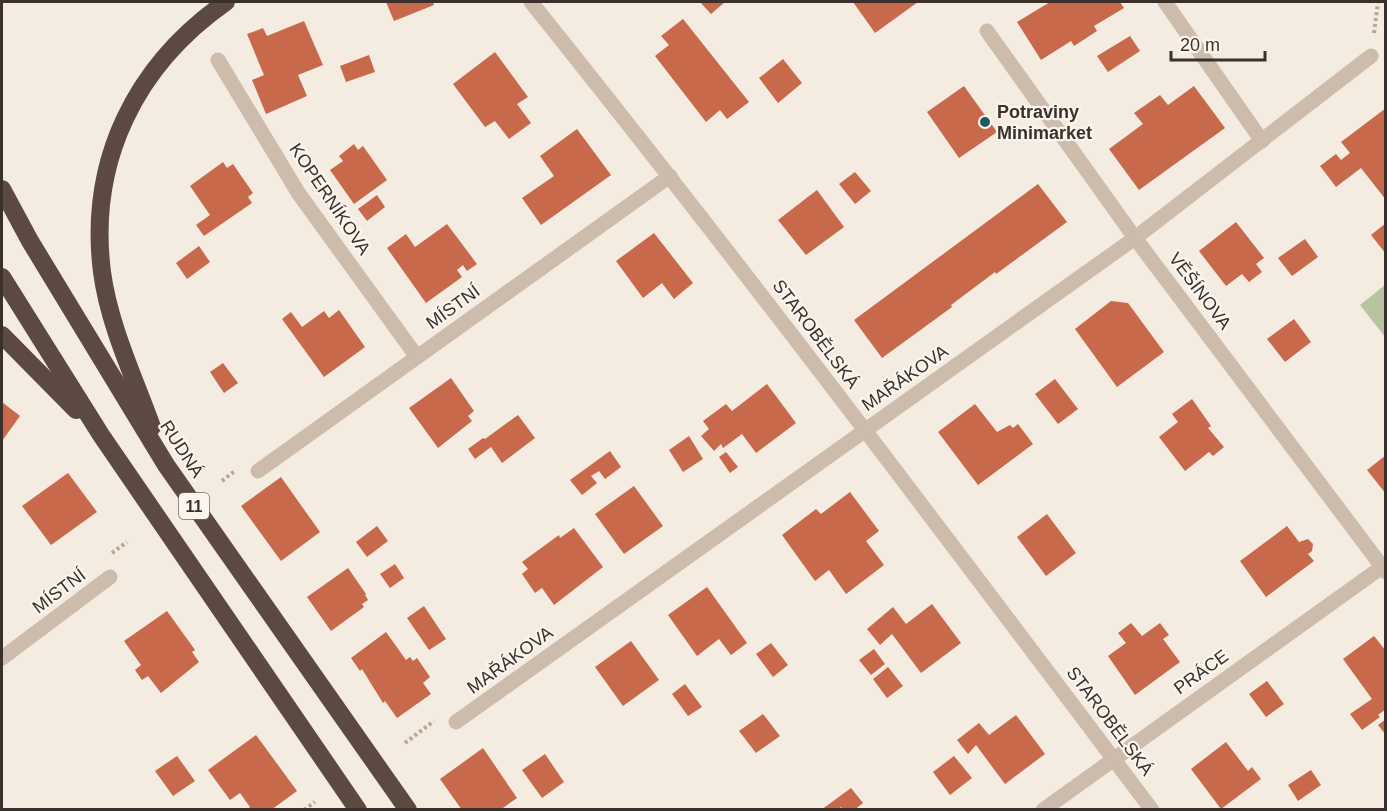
<svg xmlns="http://www.w3.org/2000/svg" width="1387" height="811" font-family="Arial,sans-serif">
	<style>
		.green { fill: #b8c4a0 }
		.building { fill: #c8694b }
		.lines { fill: none; stroke-linecap: round; stroke-linejoin: round }
		.path { stroke: #b9a596; stroke-width: 4; stroke-dasharray: 3 3; stroke-linecap: butt }
		.minor { stroke: #cdbbac; stroke-width: 15 }
		.highway { stroke: #5c4a42; stroke-width: 18 }
		.poi-dot { fill: #1f5a5e; stroke: #fbf5ee; stroke-width: 2 }
		.labels { text-anchor: middle; dominant-baseline: central; stroke-width: 4.5; stroke-linejoin: round; paint-order: stroke }
		.shield { fill: #fbf5ee; stroke: #756b66; stroke-width: 1.5 }
		.shield-label { font-size: 16px; font-weight: bold; fill: #3b302b }
		.poi-label { font-size: 18px; font-weight: bold; fill: #3b302b; stroke: #fbf5ee; text-anchor: start }
		.street-label { font-size: 18px; fill: #3b302b; stroke: #fbf5ee }
	</style>
	<rect width="100%" height="100%" fill="#f4ebe1"/>
	<polygon class="green" points="1385,285 1385,337 1360,305"/>
	<g class="building">
		<polygon points="386,2 433,2 434,5 394,21"/>
		<polygon points="700,2 725,2 711,14"/>
		<polygon points="853,2 918,2 875,33"/>
		<polygon points="1050,2 1120,2 1124,8 1094,26 1097,31 1074,46 1071,41 1041,60 1017,22"/>
		<polygon points="683,19 749,102 727,119 720,110 706,122 655,56 669,45 661,36"/>
		<polygon points="304,21 323,65 298,75 307,96 266,114 252,80 264,75 247,34 263,28 267,36"/>
		<polygon points="1130,36 1140,51 1108,72 1097,56"/>
		<polygon points="495,52 528,97 517,104 531,123 509,139 495,121 485,127 453,84"/>
		<polygon points="369,55 375,72 346,82 340,66"/>
		<polygon points="783,59 802,83 778,103 759,78"/>
		<polygon points="964,86 997,132 959,158 927,112"/>
		<polygon points="1194,86 1225,128 1139,190 1109,149 1143,124 1134,113 1160,95 1168,105"/>
		<polygon points="1386,108 1386,200 1361,168 1336,187 1320,166 1336,154 1341,160 1350,153 1341,142"/>
		<polygon points="577,129 611,175 541,225 522,198 554,176 540,156"/>
		<polygon points="354,144 358,150 363,146 387,180 354,204 330,170 343,161 339,156"/>
		<polygon points="223,162 227,168 233,164 253,193 248,197 252,203 204,236 196,225 210,215 190,186"/>
		<polygon points="855,172 871,191 855,204 839,184"/>
		<polygon points="1038,184 1067,222 996,274 995,272 951,305 952,307 882,358 854,320"/>
		<polygon points="817,190 844,227 806,255 778,220"/>
		<polygon points="377,195 385,207 367,221 358,209"/>
		<polygon points="1236,222 1264,258 1256,264 1262,272 1249,282 1242,274 1226,286 1199,251"/>
		<polygon points="1386,223 1386,254 1371,235"/>
		<polygon points="447,224 477,264 467,271 463,265 457,270 462,277 426,303 387,248 406,234 415,247"/>
		<polygon points="654,233 693,283 674,299 662,283 643,298 616,261"/>
		<polygon points="1305,239 1318,257 1292,276 1278,258"/>
		<polygon points="199,246 210,262 187,279 176,263"/>
		<polygon points="1111,301 1128,303 1164,352 1117,387 1075,329"/>
		<polygon points="339,310 365,347 324,377 282,319 291,312 302,327 324,311 329,318"/>
		<polygon points="1294,319 1311,342 1285,362 1267,339"/>
		<polygon points="223,363 238,383 224,393 210,372"/>
		<polygon points="451,378 474,411 468,416 472,421 438,448 409,408"/>
		<polygon points="1055,379 1078,409 1058,424 1035,394"/>
		<polygon points="767,384 796,423 756,453 742,434 723,448 721,444 714,451 701,436 709,429 703,421 726,404 732,411"/>
		<polygon points="1192,399 1211,426 1208,428 1224,447 1213,456 1209,452 1185,471 1159,437 1178,422 1172,414"/>
		<polygon points="2,402 20,416 2,441"/>
		<polygon points="975,404 997,432 1010,425 1013,428 1018,424 1033,444 978,485 938,432"/>
		<polygon points="518,415 535,438 502,463 491,447 475,459 468,449 483,438 485,439"/>
		<polygon points="689,436 703,459 683,472 669,450"/>
		<polygon points="610,451 621,467 605,479 599,471 591,476 597,483 582,495 570,480"/>
		<polygon points="726,452 738,467 730,473 719,457"/>
		<polygon points="1386,455 1386,494 1367,470"/>
		<polygon points="68,473 97,512 51,545 22,506"/>
		<polygon points="281,477 320,532 281,561 241,506"/>
		<polygon points="634,486 663,526 624,554 595,514"/>
		<polygon points="850,492 879,531 866,541 884,565 846,594 829,570 815,581 782,535 816,509 821,514"/>
		<polygon points="1047,514 1076,553 1046,576 1017,537"/>
		<polygon points="377,526 388,541 367,557 356,542"/>
		<polygon points="1287,526 1299,542 1308,539 1313,544 1312,551 1308,554 1314,561 1266,597 1240,561"/>
		<polygon points="574,528 603,567 554,605 542,588 535,593 522,574 528,569 522,562 559,535 560,538"/>
		<polygon points="395,564 404,578 390,588 380,574"/>
		<polygon points="348,568 366,594 365,595 368,600 362,604 364,607 331,631 307,597"/>
		<polygon points="707,587 747,643 731,655 719,639 697,656 668,615"/>
		<polygon points="932,604 961,643 921,673 892,634 880,645 867,629 893,607 906,624"/>
		<polygon points="424,606 446,639 429,650 407,618"/>
		<polygon points="167,611 195,650 192,652 199,662 161,693 148,676 142,680 135,670 141,665 124,641"/>
		<polygon points="1131,623 1142,636 1160,623 1169,635 1163,639 1180,662 1135,695 1108,656 1126,643 1118,633"/>
		<polygon points="386,632 406,660 410,657 413,661 417,658 430,677 423,683 431,694 397,718 385,701 383,703 362,669 360,671 351,658"/>
		<polygon points="1374,636 1386,651 1386,709 1378,715 1380,717 1362,730 1350,714 1372,699 1343,659"/>
		<polygon points="631,641 659,680 623,706 595,667"/>
		<polygon points="771,643 788,665 773,677 756,654"/>
		<polygon points="874,649 885,664 871,675 859,660"/>
		<polygon points="888,667 903,686 887,698 873,679"/>
		<polygon points="1267,681 1284,704 1266,717 1249,694"/>
		<polygon points="685,684 702,707 688,716 672,694"/>
		<polygon points="763,714 780,736 756,753 739,731"/>
		<polygon points="1016,715 1045,754 1005,784 976,745 968,754 957,740 979,723 989,735"/>
		<polygon points="1386,719 1386,735 1378,725"/>
		<polygon points="256,735 297,791 271,810 246,810 250,807 240,793 230,800 208,770"/>
		<polygon points="1226,742 1248,771 1252,767 1261,779 1221,809 1191,769"/>
		<polygon points="483,748 517,798 500,810 462,810 440,779"/>
		<polygon points="545,754 564,782 542,798 522,770"/>
		<polygon points="177,756 195,781 173,796 155,771"/>
		<polygon points="954,756 972,778 950,795 933,772"/>
		<polygon points="1311,770 1321,785 1298,801 1288,785"/>
		<polygon points="851,788 863,803 854,810 843,810 841,807 837,810 821,810"/>
	</g>
	<g class="lines">
		<g class="path">
			<polyline points="1374,33 1378,2"/>
			<polyline points="222,481 236,470"/>
			<polyline points="112,553 127,542"/>
			<polyline points="405,743 434,721"/>
			<polyline points="304,810 315,802"/>
		</g>
		<g class="minor">
			<path d="M531 2C743 266 947 538 1152 810"/>
			<polyline points="1165,2 1262,141"/>
			<polyline points="987,31 1135,238 1386,572"/>
			<polyline points="218,60 299,194 417,357"/>
			<polyline points="258,471 670,176"/>
			<polyline points="2,658 110,577"/>
			<polyline points="456,722 1135,238 1371,56"/>
			<polyline points="1043,810 1382,567"/>
		</g>
		<g class="highway">
			<polyline points="2,189 30,241 166,465 408,810"/>
			<polyline points="2,277 101,435 358,810"/>
			<polyline points="2,335 76,410"/>
			<path d="M152 427C134 377 109 325 102 272 88 160 136 65 226 2"/>
		</g>
	</g>
	<circle class="poi-dot" cx="985" cy="122" r="6"/>
	<g class="labels">
		<rect class="shield" x="179" y="493" width="30" height="26" rx="4.5"/>
		<g class="shield-label">
			<text x="194" y="506">11</text>
		</g>
		<g class="poi-label">
			<text x="997" y="112">Potraviny<tspan x="997" dy="21">Minimarket</tspan></text>
		</g>
		<g class="street-label">
			<text transform="translate(330 199) rotate(56)">KOPERNÍKOVA</text>
			<text transform="translate(1200 291) rotate(53)">VĚŠÍNOVA</text>
			<text transform="translate(453 307) rotate(-36)">MÍSTNÍ</text>
			<text transform="translate(816 334) rotate(53)">STAROBĚLSKÁ</text>
			<text transform="translate(905 378) rotate(-35)">MAŘÁKOVA</text>
			<text transform="translate(182 449) rotate(57)">RUDNÁ</text>
			<text transform="translate(59 591) rotate(-37)">MÍSTNÍ</text>
			<text transform="translate(510 660) rotate(-36)">MAŘÁKOVA</text>
			<text transform="translate(1201 672) rotate(-36)">PRÁCE</text>
			<text transform="translate(1110 721) rotate(53)">STAROBĚLSKÁ</text>
		</g>
	</g>
	<rect width="1387" height="811" fill="none" stroke="#3b302b" stroke-width="6"/>
	<path d="M1171 51v9h94v-9" fill="none" stroke="#3b302b" stroke-width="3"/>
	<text x="1180" y="51" font-size="18" fill="#3b302b" stroke="#fbf5ee" stroke-width="4.5" paint-order="stroke">20 m</text>
</svg>
